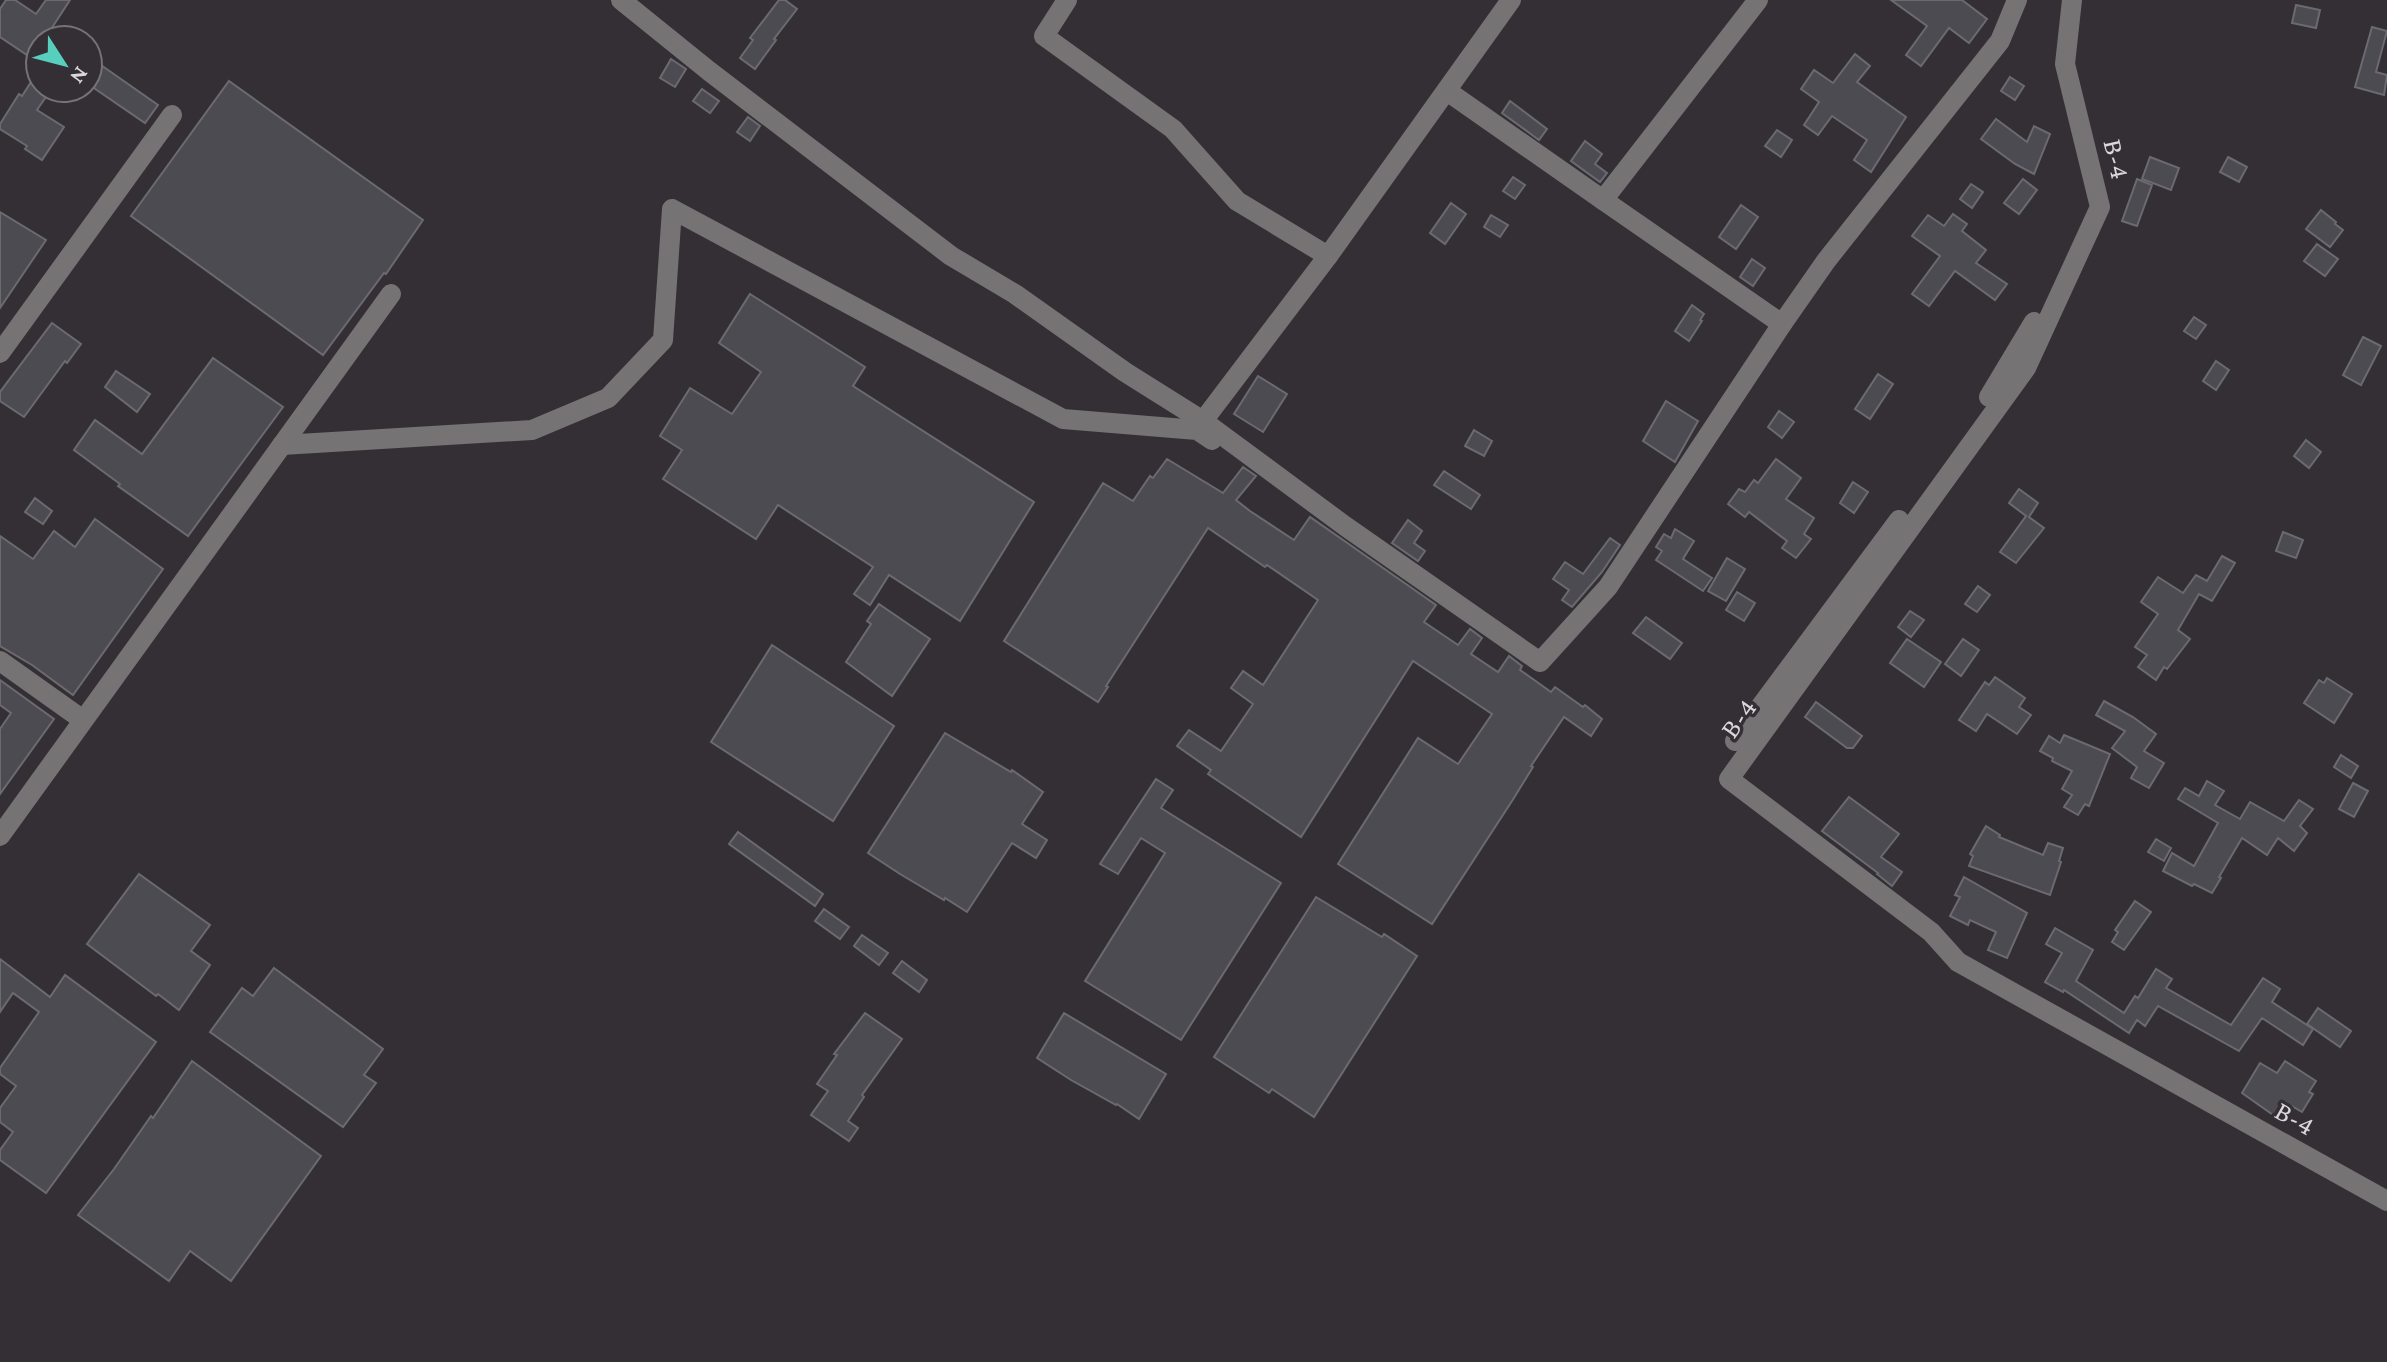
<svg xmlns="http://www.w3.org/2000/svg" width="2387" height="1362" font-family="'Crimson Pro',serif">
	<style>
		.building { fill: #4c4b51; stroke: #6b6a71; stroke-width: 2 }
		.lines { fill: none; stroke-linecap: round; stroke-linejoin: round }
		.minor { stroke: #767374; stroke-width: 20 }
		.labels { text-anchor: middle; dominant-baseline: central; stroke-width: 7; stroke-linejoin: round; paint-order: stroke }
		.street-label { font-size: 28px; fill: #dad8db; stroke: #332f34 }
	</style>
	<rect width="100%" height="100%" fill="#332f34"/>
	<g class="building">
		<polygon points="6,0 15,0 36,14 46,0 70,0 44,40 40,40 40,48 33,59 0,37 0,9"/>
		<polygon points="779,0 785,0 797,9 774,39 776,40 755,69 740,58 753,40 750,38"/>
		<polygon points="1891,0 1962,0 1987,19 1969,43 1949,28 1921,66 1906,55 1927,26"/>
		<polygon points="2296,5 2320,10 2316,28 2292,23"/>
		<polygon points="2372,27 2387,31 2376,72 2387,75 2384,95 2355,87"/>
		<polygon points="1855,54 1870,66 1857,82 1906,117 1871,172 1854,160 1867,140 1832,116 1818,135 1804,125 1819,102 1801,89 1814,70 1833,83"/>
		<polygon points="88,56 158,105 145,123 88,84"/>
		<polygon points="671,59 686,69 675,87 660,78"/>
		<polygon points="40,68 40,88 52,88 37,110 64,127 42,160 25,149 27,146 0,129 0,124 19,94 22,96"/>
		<polygon points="2010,77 2024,86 2015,100 2001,91"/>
		<polygon points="229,81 423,220 386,274 384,273 323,355 131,216"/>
		<polygon points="702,89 719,101 710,113 693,101"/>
		<polygon points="1510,101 1547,129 1539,140 1502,113"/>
		<polygon points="748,117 760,126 750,141 737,132"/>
		<polygon points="1996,119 2027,142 2034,126 2050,134 2034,174 2015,164 1981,139"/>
		<polygon points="1777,130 1792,140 1781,157 1765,146"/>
		<polygon points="1585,141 1602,154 1595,164 1607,173 1600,182 1571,161"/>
		<polygon points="2150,157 2179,168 2171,190 2142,179"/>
		<polygon points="2228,157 2247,167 2239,182 2220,172"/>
		<polygon points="1513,177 1525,185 1515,199 1503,191"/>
		<polygon points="2023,179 2037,190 2019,214 2004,203"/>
		<polygon points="2137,179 2152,185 2137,226 2122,221"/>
		<polygon points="1971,184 1983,192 1972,208 1960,199"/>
		<polygon points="1451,203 1466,214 1445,244 1430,233"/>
		<polygon points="1741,205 1758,217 1736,249 1719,237"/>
		<polygon points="2321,210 2336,222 2335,224 2343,230 2330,247 2306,229"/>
		<polygon points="0,212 46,240 0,308"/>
		<polygon points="1953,214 1967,224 1962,231 1986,250 1976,263 2007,284 1995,300 1955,271 1929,306 1912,294 1940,256 1912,236 1928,215 1944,226"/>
		<polygon points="1491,215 1508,225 1500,237 1484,227"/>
		<polygon points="2317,244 2338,259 2325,276 2304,261"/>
		<polygon points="1752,259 1765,268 1753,286 1740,277"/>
		<polygon points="750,294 865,367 853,386 1034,502 960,621 889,575 870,605 854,594 873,567 778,505 756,539 663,479 682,450 660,436 690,388 732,414 761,372 719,343"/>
		<polygon points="1692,305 1704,314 1700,320 1702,321 1689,341 1675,331"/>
		<polygon points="2194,317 2206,325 2196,339 2184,331"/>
		<polygon points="52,323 81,344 67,363 65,361 24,417 0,401 0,392"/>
		<polygon points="2363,337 2381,346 2361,385 2343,375"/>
		<polygon points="213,358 283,407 188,536 118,486 120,484 74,450 95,420 142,454"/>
		<polygon points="2216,361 2229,370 2216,390 2203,381"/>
		<polygon points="116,371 150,394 137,412 105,387"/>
		<polygon points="1878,374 1893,384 1870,419 1855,409"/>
		<polygon points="1258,376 1287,394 1263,432 1234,414"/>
		<polygon points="1666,401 1698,421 1675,462 1643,441"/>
		<polygon points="1779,411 1794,422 1782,438 1768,427"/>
		<polygon points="1474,430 1492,441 1484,456 1465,446"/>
		<polygon points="2306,440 2321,452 2309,468 2294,456"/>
		<polygon points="1167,459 1223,493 1243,467 1256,476 1236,500 1250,511 1294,540 1310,517 1436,605 1424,622 1458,645 1470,629 1482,638 1471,654 1498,672 1509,656 1522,666 1520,670 1551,692 1555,687 1583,707 1585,705 1602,719 1591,736 1564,717 1531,766 1533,767 1512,801 1432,924 1338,864 1418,738 1458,764 1492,714 1413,661 1301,837 1208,774 1211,770 1177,746 1189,730 1221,751 1253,704 1231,688 1243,671 1263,685 1318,600 1267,565 1265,567 1208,528 1106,686 1108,687 1098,702 1004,641 1103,483 1133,501 1150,476 1153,478"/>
		<polygon points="1776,459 1801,478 1786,499 1814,518 1804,534 1811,539 1796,558 1782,548 1787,541 1749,512 1745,517 1728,504 1739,489 1745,492 1754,480 1758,483"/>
		<polygon points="1444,471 1480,495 1471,509 1434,485"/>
		<polygon points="1853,482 1868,492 1854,513 1840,503"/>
		<polygon points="2019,489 2038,503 2029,517 2044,528 2016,563 2000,552 2026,516 2009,503"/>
		<polygon points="35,498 52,511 43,524 25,512"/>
		<polygon points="95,519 163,569 73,695 32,665 0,646 0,536 33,559 54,531 75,547"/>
		<polygon points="1408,520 1422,531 1414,543 1425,551 1418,561 1392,543"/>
		<polygon points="1675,529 1694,541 1683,559 1712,578 1703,591 1656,560 1662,551 1656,547 1664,534 1671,538"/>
		<polygon points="2283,532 2303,540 2296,558 2276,551"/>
		<polygon points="1610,538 1620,545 1602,572 1572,607 1562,600 1569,590 1553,579 1565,562 1583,574"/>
		<polygon points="2222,556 2235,563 2212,601 2199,594 2178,630 2190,639 2167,669 2164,667 2156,680 2138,667 2147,655 2135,647 2158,614 2141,602 2158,577 2183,593 2196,575 2207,581"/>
		<polygon points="1727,558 1745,569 1726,601 1708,591"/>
		<polygon points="1978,586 1990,595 1977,612 1965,604"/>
		<polygon points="1737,592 1755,603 1744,621 1726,610"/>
		<polygon points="879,604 930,639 892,696 846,662 871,624 867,621"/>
		<polygon points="1910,611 1924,620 1911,637 1898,627"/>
		<polygon points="1646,617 1682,643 1670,659 1633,633"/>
		<polygon points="1907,639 1941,662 1924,687 1890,663"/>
		<polygon points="1963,639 1979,650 1961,676 1945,664"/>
		<polygon points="772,645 894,726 833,821 711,742"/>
		<polygon points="1995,677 2025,698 2019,707 2031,715 2017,734 1987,714 1976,731 1959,720 1985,682 1989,685"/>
		<polygon points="2327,678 2352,694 2334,723 2304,703 2319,680 2324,683"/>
		<polygon points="0,680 54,719 0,794 0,729 11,713 0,705"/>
		<polygon points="2104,701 2133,717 2156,734 2144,751 2164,763 2149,788 2131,778 2137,767 2112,748 2125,731 2096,715"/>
		<polygon points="1816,702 1862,736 1853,748 1847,748 1805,717"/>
		<polygon points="945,733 1011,772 1012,770 1043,792 1022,824 1047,840 1036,858 1012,843 967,912 945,898 944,900 900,874 868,853"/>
		<polygon points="2064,735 2110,754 2089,806 2085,804 2078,815 2064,807 2072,795 2062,789 2072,771 2052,761 2053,758 2040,751 2049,736 2060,743"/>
		<polygon points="2341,755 2358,766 2351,778 2334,767"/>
		<polygon points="1156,779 1173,790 1161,808 1281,883 1181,1040 1085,981 1165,853 1141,838 1118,874 1100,864"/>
		<polygon points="2207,781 2224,791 2215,805 2240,819 2250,802 2284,821 2299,800 2313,809 2300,826 2307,833 2294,851 2278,838 2267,855 2242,838 2219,877 2221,878 2212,893 2194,884 2192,886 2163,871 2172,853 2194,866 2218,823 2178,799 2185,788 2199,796"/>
		<polygon points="2353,783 2368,791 2354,817 2339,809"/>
		<polygon points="1849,797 1899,834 1881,857 1902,872 1892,886 1877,874 1878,873 1822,831"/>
		<polygon points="1986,826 2000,835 1999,837 2043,855 2048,843 2063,848 2059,861 2061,862 2050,895 1969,866 1973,856 1970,854"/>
		<polygon points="738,832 823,894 815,906 729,844"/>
		<polygon points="2156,839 2171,848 2164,861 2148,852"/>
		<polygon points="139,874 210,925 191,951 210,965 179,1010 158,994 156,996 87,944"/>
		<polygon points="1964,877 2027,913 2007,958 1988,950 1996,932 1970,920 1968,925 1950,916 1960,897 1955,895"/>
		<polygon points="1316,897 1382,937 1384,934 1417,956 1314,1117 1272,1089 1269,1093 1214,1057"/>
		<polygon points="2135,901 2151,912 2124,950 2112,942 2118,932 2115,930"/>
		<polygon points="824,909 849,927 840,939 815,921"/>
		<polygon points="2055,928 2093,950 2076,981 2124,1013 2135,996 2138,998 2156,969 2172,979 2166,988 2231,1025 2263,978 2280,989 2272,1002 2313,1029 2303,1045 2262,1018 2239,1051 2158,1006 2145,1026 2137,1020 2129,1033 2064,990 2063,992 2045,982 2062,953 2046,944"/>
		<polygon points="862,935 888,953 879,965 854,946"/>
		<polygon points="0,959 50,997 65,975 156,1042 46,1193 0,1160 0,1150 13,1132 0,1122 0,1108 16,1086 0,1074 0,1068 39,1012 13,993 0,1012"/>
		<polygon points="902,961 927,980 919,992 893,973"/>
		<polygon points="274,968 383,1049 364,1075 376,1083 343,1127 210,1032 242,988 253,996"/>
		<polygon points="2318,1008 2351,1031 2340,1047 2307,1024"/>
		<polygon points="865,1013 902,1039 862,1095 864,1097 848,1121 858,1128 849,1141 811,1115 828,1091 817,1084 837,1055 834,1054"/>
		<polygon points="1064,1013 1166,1074 1139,1119 1117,1104 1116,1105 1071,1080 1037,1058"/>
		<polygon points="192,1061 321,1156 231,1281 190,1251 169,1281 78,1215 114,1169 151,1116 153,1118"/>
		<polygon points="2285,1061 2316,1081 2309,1092 2313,1094 2302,1112 2285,1102 2276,1117 2242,1093 2260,1063 2277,1073"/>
	</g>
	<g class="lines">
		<g class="minor">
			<polyline points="621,0 709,71 951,256 1015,294 1125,372 1203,421 1345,526 1540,662 1608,587 1782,324"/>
			<polyline points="1067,0 1044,36 1173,129 1237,201 1328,256"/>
			<polyline points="1758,0 1603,200 1782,324 1826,261 2000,41 2017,0"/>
			<polyline points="2072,0 2065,64 2100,207 2026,368 1729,779 1931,932 1958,962 2387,1201"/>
			<polyline points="1447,91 1603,200"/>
			<polyline points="0,353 172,115"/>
			<polyline points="1989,397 2034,322"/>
			<polyline points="1203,421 1328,256 1511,0"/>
			<polyline points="282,445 532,430 608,398 663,340 672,209 1063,419 1197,430 1212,440"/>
			<polyline points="0,661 83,720"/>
			<polyline points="1735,741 1899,520"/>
			<polyline points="0,836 391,294"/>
		</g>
	</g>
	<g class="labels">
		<g class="street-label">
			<text transform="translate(2117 159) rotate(77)">B-4</text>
			<text transform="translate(1738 718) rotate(-54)">B-4</text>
			<text transform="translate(2295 1118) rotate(29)">B-4</text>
		</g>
	</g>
	<g transform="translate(64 64) rotate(126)"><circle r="38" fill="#332f34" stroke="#767377" stroke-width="2"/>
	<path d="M0-6L14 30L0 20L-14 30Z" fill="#58cebf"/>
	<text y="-12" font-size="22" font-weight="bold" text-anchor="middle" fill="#dad8db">N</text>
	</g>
</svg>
